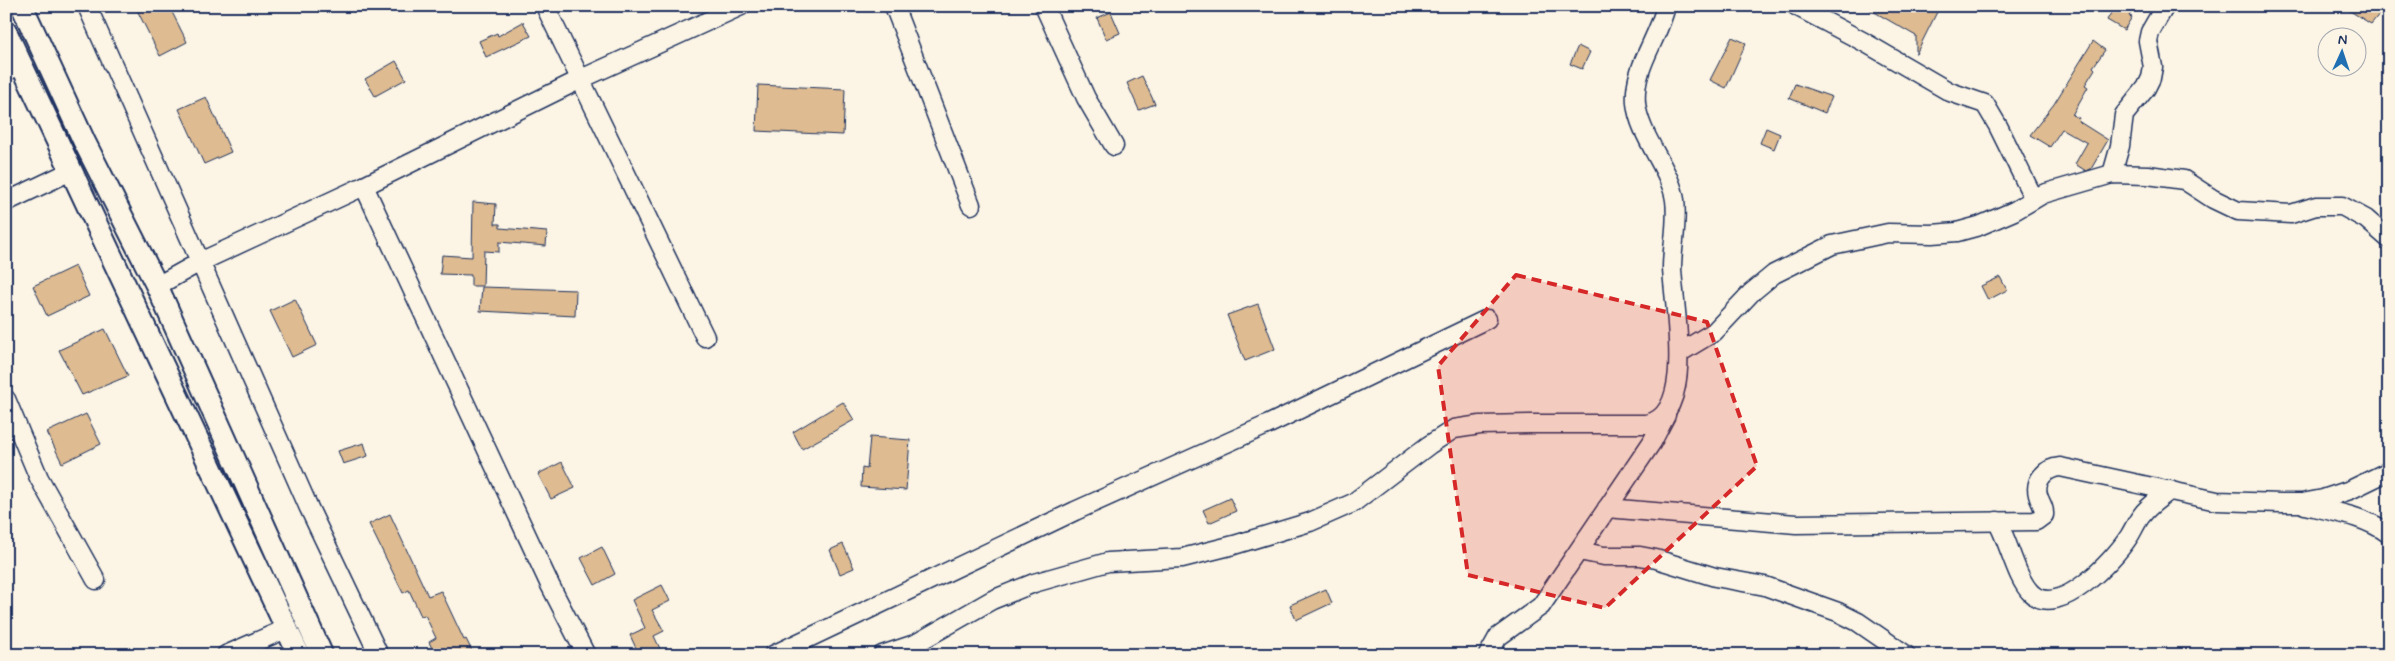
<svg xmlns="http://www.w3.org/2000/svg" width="2395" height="661" font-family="Mynerve,sans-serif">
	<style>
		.building { fill: #debb90; stroke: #1b2f5e }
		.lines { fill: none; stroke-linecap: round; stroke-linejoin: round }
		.minor-casing { stroke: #1b2f5e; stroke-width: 21 }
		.major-casing { stroke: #1b2f5e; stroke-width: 25 }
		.minor { stroke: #fcf5e5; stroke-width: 18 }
		.major { stroke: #fcf5e5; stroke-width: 21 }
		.marked { fill: #d62828; fill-opacity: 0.2; stroke: #d62828; stroke-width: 4; stroke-dasharray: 10 6; stroke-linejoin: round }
	</style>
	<rect width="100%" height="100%" fill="#fcf5e5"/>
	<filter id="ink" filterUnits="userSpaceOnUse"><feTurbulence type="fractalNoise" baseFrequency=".02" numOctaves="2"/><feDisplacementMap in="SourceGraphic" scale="10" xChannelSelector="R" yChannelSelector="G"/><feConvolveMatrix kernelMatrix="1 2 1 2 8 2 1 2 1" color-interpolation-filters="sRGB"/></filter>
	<g filter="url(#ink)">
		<g class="building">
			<polygon points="135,6 169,6 187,42 160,56"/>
			<polygon points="1864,6 1931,6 1938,10 1916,54 1916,36"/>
			<polygon points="2115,6 2136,6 2129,16 2132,17 2124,30 2107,20"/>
			<polygon points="2342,6 2386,6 2371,24"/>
			<polygon points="1111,12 1120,33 1106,39 1097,18"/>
			<polygon points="523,22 531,36 486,57 479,41 497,33 498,36"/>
			<polygon points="1732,37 1746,43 1726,88 1710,80"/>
			<polygon points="2093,41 2105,50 2093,67 2095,69 2085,85 2088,87 2072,115 2079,118 2078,121 2108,140 2091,169 2086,171 2075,164 2087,143 2062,129 2050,147 2030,135 2054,104"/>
			<polygon points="1578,46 1590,52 1582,69 1570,64"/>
			<polygon points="396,61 406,79 375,96 365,79"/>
			<polygon points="1142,76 1155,104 1139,110 1127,83"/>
			<polygon points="1795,84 1832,97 1825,113 1789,98"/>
			<polygon points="758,85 845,89 843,135 756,131"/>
			<polygon points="206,97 231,152 204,164 179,109"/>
			<polygon points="1766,128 1780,134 1774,149 1760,143"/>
			<polygon points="473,202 496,204 495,224 500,224 500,228 547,232 546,246 499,242 499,252 484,251 483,286 471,286 471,275 440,274 442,255 472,257"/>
			<polygon points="75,266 89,296 47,316 33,286"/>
			<polygon points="2000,277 2007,290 1988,300 1981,286"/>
			<polygon points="482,287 576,290 575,316 480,311"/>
			<polygon points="295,299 317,345 292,357 270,311"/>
			<polygon points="1258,304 1275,349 1245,361 1227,315"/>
			<polygon points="105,329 128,376 82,395 59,350"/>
			<polygon points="843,402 854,420 802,449 793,432"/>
			<polygon points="86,414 101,444 62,463 47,432"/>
			<polygon points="870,437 910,440 906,490 861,487 862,468 867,469"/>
			<polygon points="364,443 368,456 343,464 338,451"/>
			<polygon points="562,462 575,488 551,499 538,474"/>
			<polygon points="1230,498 1236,511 1209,523 1203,510"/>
			<polygon points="390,514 428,596 441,591 464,640 466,639 474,655 435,655 429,642 436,638 425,615 421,616 409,590 403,593 369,524"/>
			<polygon points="843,544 854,568 840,574 830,550"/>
			<polygon points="602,547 615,574 595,585 581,558"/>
			<polygon points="662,585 670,601 652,610 664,631 654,636 663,655 639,655 630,635 645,628 632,600"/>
			<polygon points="1326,589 1332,603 1296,620 1290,605"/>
		</g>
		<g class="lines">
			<g class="minor-casing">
				<g id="minor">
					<polyline points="87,6 309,508 379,655"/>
					<polyline points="545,6 705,337"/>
					<polyline points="894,6 971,205"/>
					<polyline points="1044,6 1086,98 1114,146"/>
					<polyline points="1796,6 1864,42 1950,92 1985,104 1998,126 2034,199"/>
					<polyline points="6,71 22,65"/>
					<polyline points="2112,174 2120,146 2124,115 2146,88 2151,78 2153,67 2148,41 2150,32 2165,6"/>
					<polyline points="364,186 550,585 586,655"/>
					<polyline points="6,202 71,171"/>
					<polyline points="157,286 200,262 364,186 581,79 741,6"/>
					<polyline points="1679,353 1714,332 1751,293 1774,274 1832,245 1888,233 1932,234 1957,232 1979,226 2014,211 2043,194 2112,174 2148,175 2184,180 2213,199 2238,211 2291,214 2316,206 2342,206 2366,219 2389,239"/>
					<polyline points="6,399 39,478 96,580"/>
					<path d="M2305 505C2334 512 2365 516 2389 534"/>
					<path d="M1607 508 1796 524 2036 521 2044 515C2045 507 2040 503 2038 495 2034 480 2046 468 2060 467L2217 501 2281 503H2302L2323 499 2350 490 2389 471"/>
					<path d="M1997 521C2009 542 2016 578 2031 593 2059 620 2114 559 2128 538 2133 531 2136 522 2142 515 2149 505 2161 498 2170 490"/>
					<polyline points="1579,551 1604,556 1640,556 1656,559 1715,577 1765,586 1838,612 1858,622 1906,655"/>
					<polyline points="226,655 288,628"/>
					<polyline points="773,655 1075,511 1269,424 1487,319"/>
					<path d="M882 655 915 644 992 600 1034 583 1108 562 1182 558 1234 545 1310 522 1353 503 1429 445 1454 429 1480 425 1529 424H1646C1697 416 1673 303 1672 268 1672 246 1678 223 1675 200 1671 170 1639 136 1636 103 1633 67 1658 40 1666 6"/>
					<polyline points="1488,655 1498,637 1541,606 1652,442 1666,415"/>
				</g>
			</g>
			<g class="major-casing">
				<g id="major">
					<polyline points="22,6 84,141 157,286 322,655"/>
					<polyline points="6,32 299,655"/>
				</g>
			</g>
			<use href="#minor" class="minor"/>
			<use href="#major" class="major"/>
		</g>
	</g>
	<path class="marked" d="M1516 275 1707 322 1757 466 1605 608 1468 575 1438 366Z"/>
	<rect width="2395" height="661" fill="none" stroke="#fcf5e5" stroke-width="25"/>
	<rect x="12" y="12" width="2370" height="636" fill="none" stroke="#1b2f5e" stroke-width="2" filter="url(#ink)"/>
	<g transform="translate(2342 52) rotate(3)"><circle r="24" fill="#fcf5e5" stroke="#a2a6af"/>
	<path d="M0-4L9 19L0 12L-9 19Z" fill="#1f6fb2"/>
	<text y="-8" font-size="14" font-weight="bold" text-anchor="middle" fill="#1b2f5e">N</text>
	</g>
</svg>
